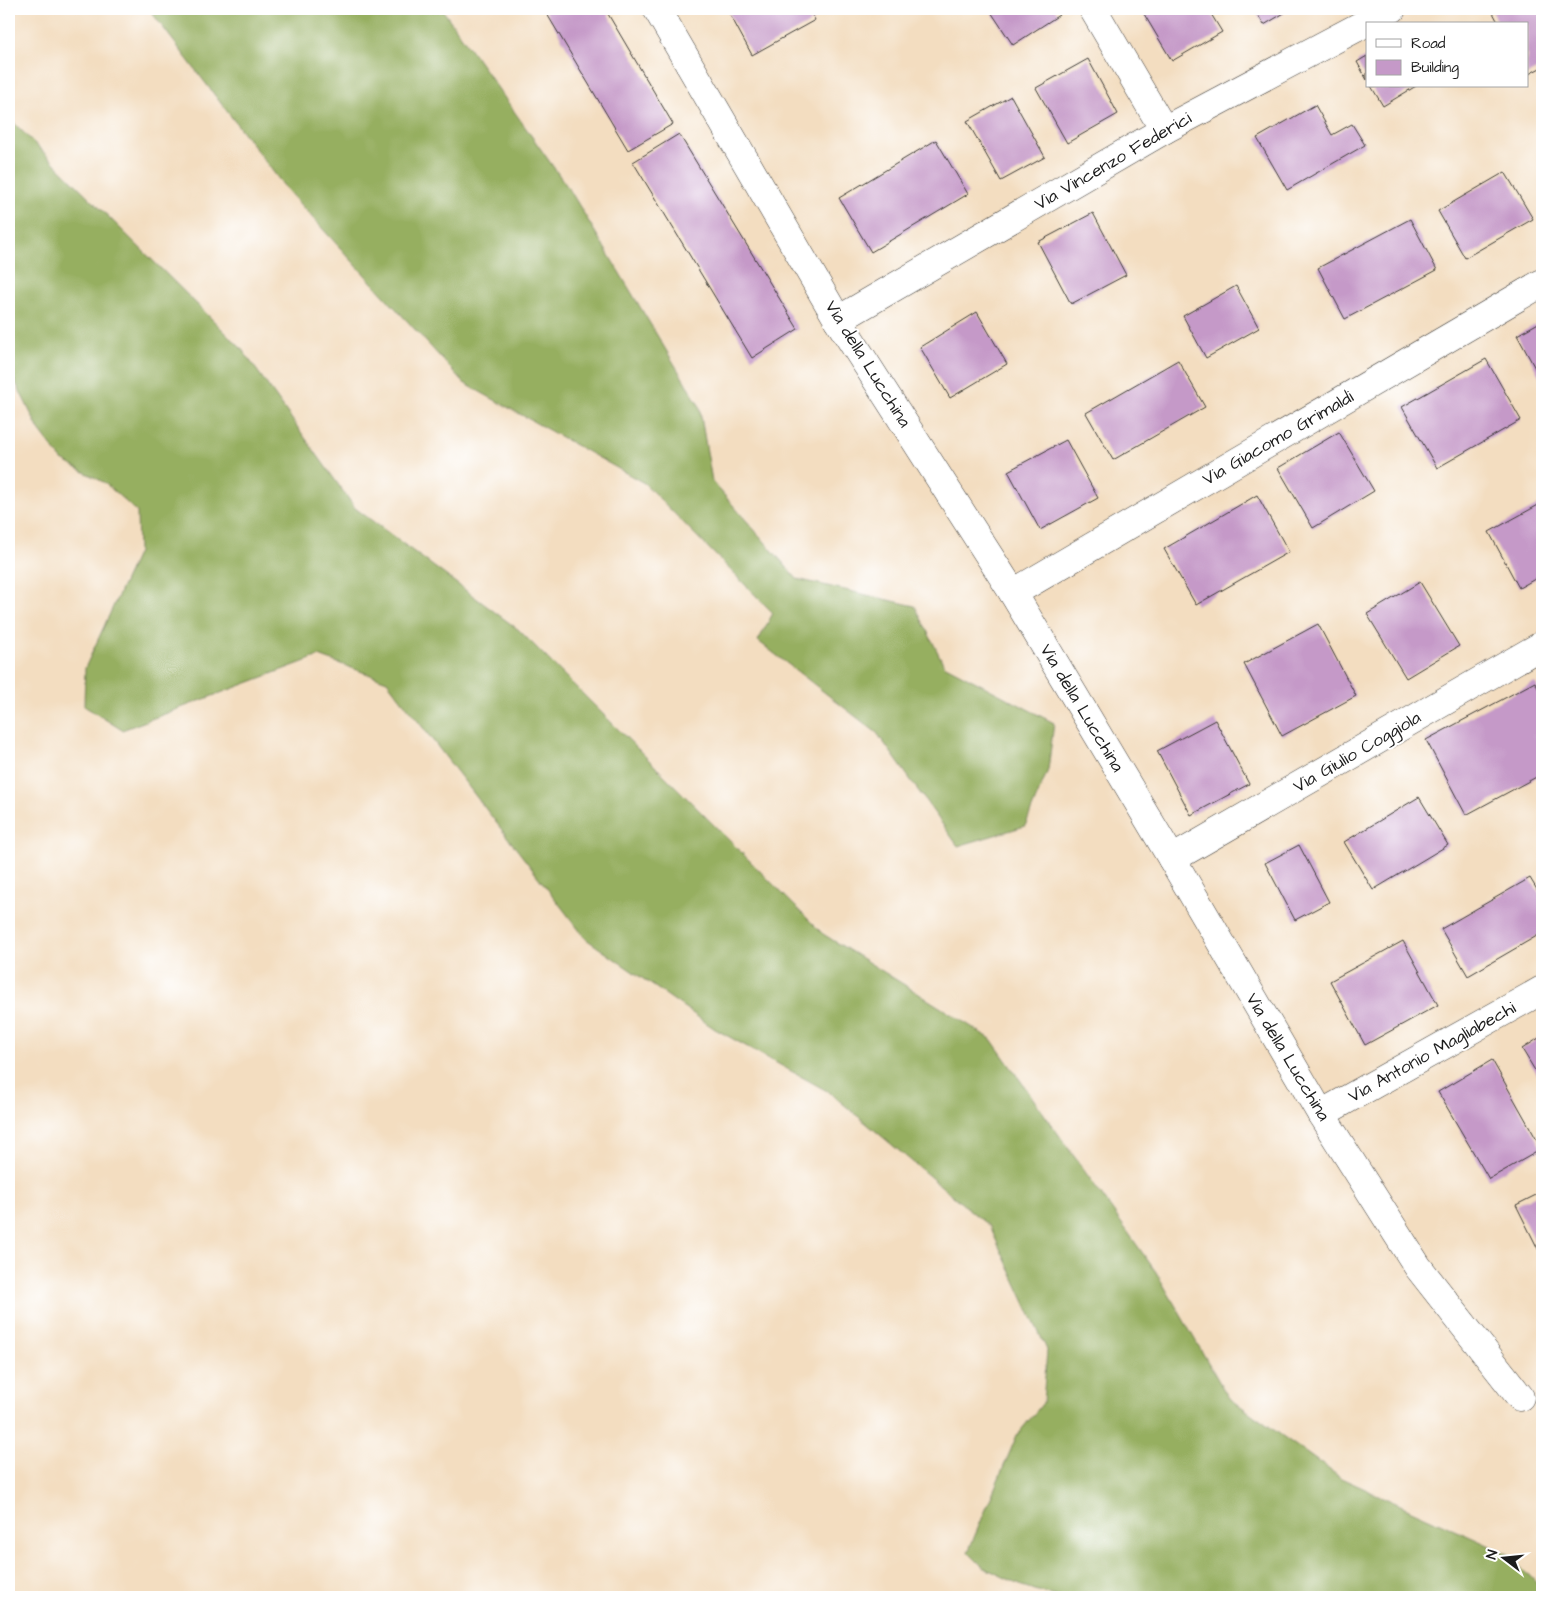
<svg xmlns="http://www.w3.org/2000/svg" width="1551" height="1606" font-family="'Architects Daughter',sans-serif">
	<style>
		.forest { fill: #96af60; stroke: #59663e }
		.building { fill: #c599c8 }
		.lines { fill: none; stroke-linecap: round; stroke-linejoin: round }
		.minor-casing { stroke: #3c3935; stroke-width: 29 }
		.minor { stroke: #fff; stroke-width: 28 }
		.labels { text-anchor: middle; dominant-baseline: central; stroke-width: 4; stroke-linejoin: round; paint-order: stroke }
		.street-label { font-size: 18px; fill: #1c1c1c; stroke: #fff }
	</style>
	<rect width="100%" height="100%" fill="#fff"/>
	<filter id="ink" filterUnits="userSpaceOnUse"><feTurbulence type="fractalNoise" baseFrequency=".02" numOctaves="2"/><feDisplacementMap in="SourceGraphic" scale="10" xChannelSelector="R" yChannelSelector="G"/><feConvolveMatrix kernelMatrix="1 2 1 2 8 2 1 2 1" color-interpolation-filters="sRGB"/></filter>
	<filter id="wash" filterUnits="userSpaceOnUse"><feTurbulence type="fractalNoise" baseFrequency=".0096" numOctaves="4" result="noise"/><feDisplacementMap in="SourceGraphic" scale="20" xChannelSelector="R" yChannelSelector="G"/><feGaussianBlur stdDeviation="1.12" result="paint"/><feColorMatrix in="noise" values="0 0 0 0 0 0 0 0 0 0 0 0 0 0 0 0 0 1.4 0 .05"/><feComposite in="paint" operator="in"/></filter>
	<g filter="url(#wash)">
		<rect width="100%" height="100%" fill="#f3ddc0"/>
		<g class="forest">
			<polygon points="149,9 442,9 571,192 699,405 712,481 797,579 915,606 944,665 1054,723 1048,770 1025,826 958,846 877,733 758,641 773,613 644,483 464,383 287,190"/>
			<polygon points="9,118 241,348 355,508 519,630 823,934 991,1039 1156,1272 1228,1397 1341,1478 1510,1555 1542,1589 1542,1597 1058,1597 1022,1586 983,1567 968,1552 1017,1435 1043,1403 1047,1350 990,1227 829,1092 715,1029 586,939 387,681 319,656 122,730 84,706 85,668 138,552 137,512 105,483 62,460 39,430 9,369"/>
		</g>
		<g id="blocks">
			<g class="building">
				<polygon points="544,9 605,9 673,124 628,150"/>
				<polygon points="727,9 809,9 815,20 752,55"/>
				<polygon points="989,9 1055,9 1059,15 1013,45"/>
				<polygon points="1141,9 1208,9 1222,32 1172,61"/>
				<polygon points="1254,9 1291,9 1264,25"/>
				<polygon points="1491,9 1542,9 1542,67 1527,75 1527,24 1499,24"/>
				<polygon points="1367,56 1367,80 1357,62"/>
				<polygon points="1088,59 1118,114 1067,143 1036,88"/>
				<polygon points="1371,86 1416,86 1383,106"/>
				<polygon points="1011,96 1045,157 1001,181 967,121"/>
				<polygon points="1315,105 1332,135 1352,124 1365,145 1287,190 1257,138"/>
				<polygon points="679,134 798,329 752,358 633,162"/>
				<polygon points="936,140 968,194 871,252 839,198"/>
				<polygon points="1505,172 1533,219 1465,258 1438,211"/>
				<polygon points="1093,213 1126,275 1071,304 1038,242"/>
				<polygon points="1410,219 1437,270 1345,319 1318,268"/>
				<polygon points="1236,286 1259,328 1206,358 1183,316"/>
				<polygon points="977,312 1007,364 950,398 920,347"/>
				<polygon points="1542,321 1542,381 1517,335"/>
				<polygon points="1486,359 1521,420 1437,468 1402,407"/>
				<polygon points="1178,360 1205,407 1113,460 1086,413"/>
				<polygon points="1339,432 1374,491 1313,528 1278,468"/>
				<polygon points="1066,440 1098,498 1040,530 1008,471"/>
				<polygon points="1257,495 1289,552 1196,605 1164,549"/>
				<polygon points="1542,503 1542,575 1519,588 1489,532"/>
				<polygon points="1420,582 1459,646 1406,678 1367,614"/>
				<polygon points="1318,624 1356,696 1282,736 1244,664"/>
				<polygon points="1535,682 1542,696 1542,774 1466,815 1426,740"/>
				<polygon points="1215,720 1249,784 1191,815 1157,751"/>
				<polygon points="1419,797 1448,845 1373,890 1344,842"/>
				<polygon points="1299,845 1329,902 1295,920 1265,863"/>
				<polygon points="1530,878 1542,898 1542,933 1468,976 1441,929"/>
				<polygon points="1403,941 1438,1005 1365,1045 1330,981"/>
				<polygon points="1542,1036 1542,1082 1522,1049"/>
				<polygon points="1492,1060 1542,1149 1489,1179 1438,1092"/>
				<polygon points="1542,1192 1542,1251 1540,1253 1516,1205"/>
			</g>
		</g>
	</g>
	<g filter="url(#ink)">
		<use href="#blocks" fill-opacity="0" stroke="#3c3935" stroke-width="1"/>
		<g class="lines">
			<g class="minor-casing">
				<g id="minor">
					<polyline points="657,9 838,320 1013,593 1172,859 1321,1114 1418,1267 1520,1397"/>
					<polyline points="1093,9 1164,130"/>
					<polyline points="838,320 1164,130 1392,9"/>
					<polyline points="1013,593 1542,283"/>
					<polyline points="1172,859 1542,645"/>
					<polyline points="1321,1114 1542,990"/>
				</g>
			</g>
			<use href="#minor" class="minor"/>
		</g>
	</g>
	<g class="labels">
		<g class="street-label">
			<text transform="translate(1113 161) rotate(-30)">Via Vincenzo Federici</text>
			<text transform="translate(868 364) rotate(58)">Via della Lucchina</text>
			<text transform="translate(1278 438) rotate(-30)">Via Giacomo Grimaldi</text>
			<text transform="translate(1082 708) rotate(59)">Via della Lucchina</text>
			<text transform="translate(1357 752) rotate(-30)">Via Giulio Coggiola</text>
			<text transform="translate(1432 1052) rotate(-29)">Via Antonio Magliabechi</text>
			<text transform="translate(1288 1057) rotate(59)">Via della Lucchina</text>
		</g>
	</g>
	<rect width="1551" height="1606" fill="none" stroke="#fff" stroke-width="30"/>
	<rect x="1366" y="22" width="162" height="65" fill="#ffffff" stroke="#a4a4a4"/>
	<rect x="1376" y="39" width="25" height="8" fill="#ffffff" stroke="#a4a4a4"/>
	<text x="1411" y="48" font-size="15" fill="#1c1c1c">Road</text>
	<rect x="1376" y="60" width="25" height="15" fill="#c599c8" stroke="#a4a4a4"/>
	<text x="1411" y="72" font-size="15" fill="#1c1c1c">Building</text>
	<g transform="translate(1504 1558) rotate(286)" stroke="#ffffff" stroke-width="4" paint-order="stroke">
	<path d="M0-4L9 19L0 12L-9 19Z" fill="#1c1c1c"/>
	<text y="-8" font-size="14" font-weight="bold" text-anchor="middle" fill="#1c1c1c">N</text>
	</g>
</svg>
